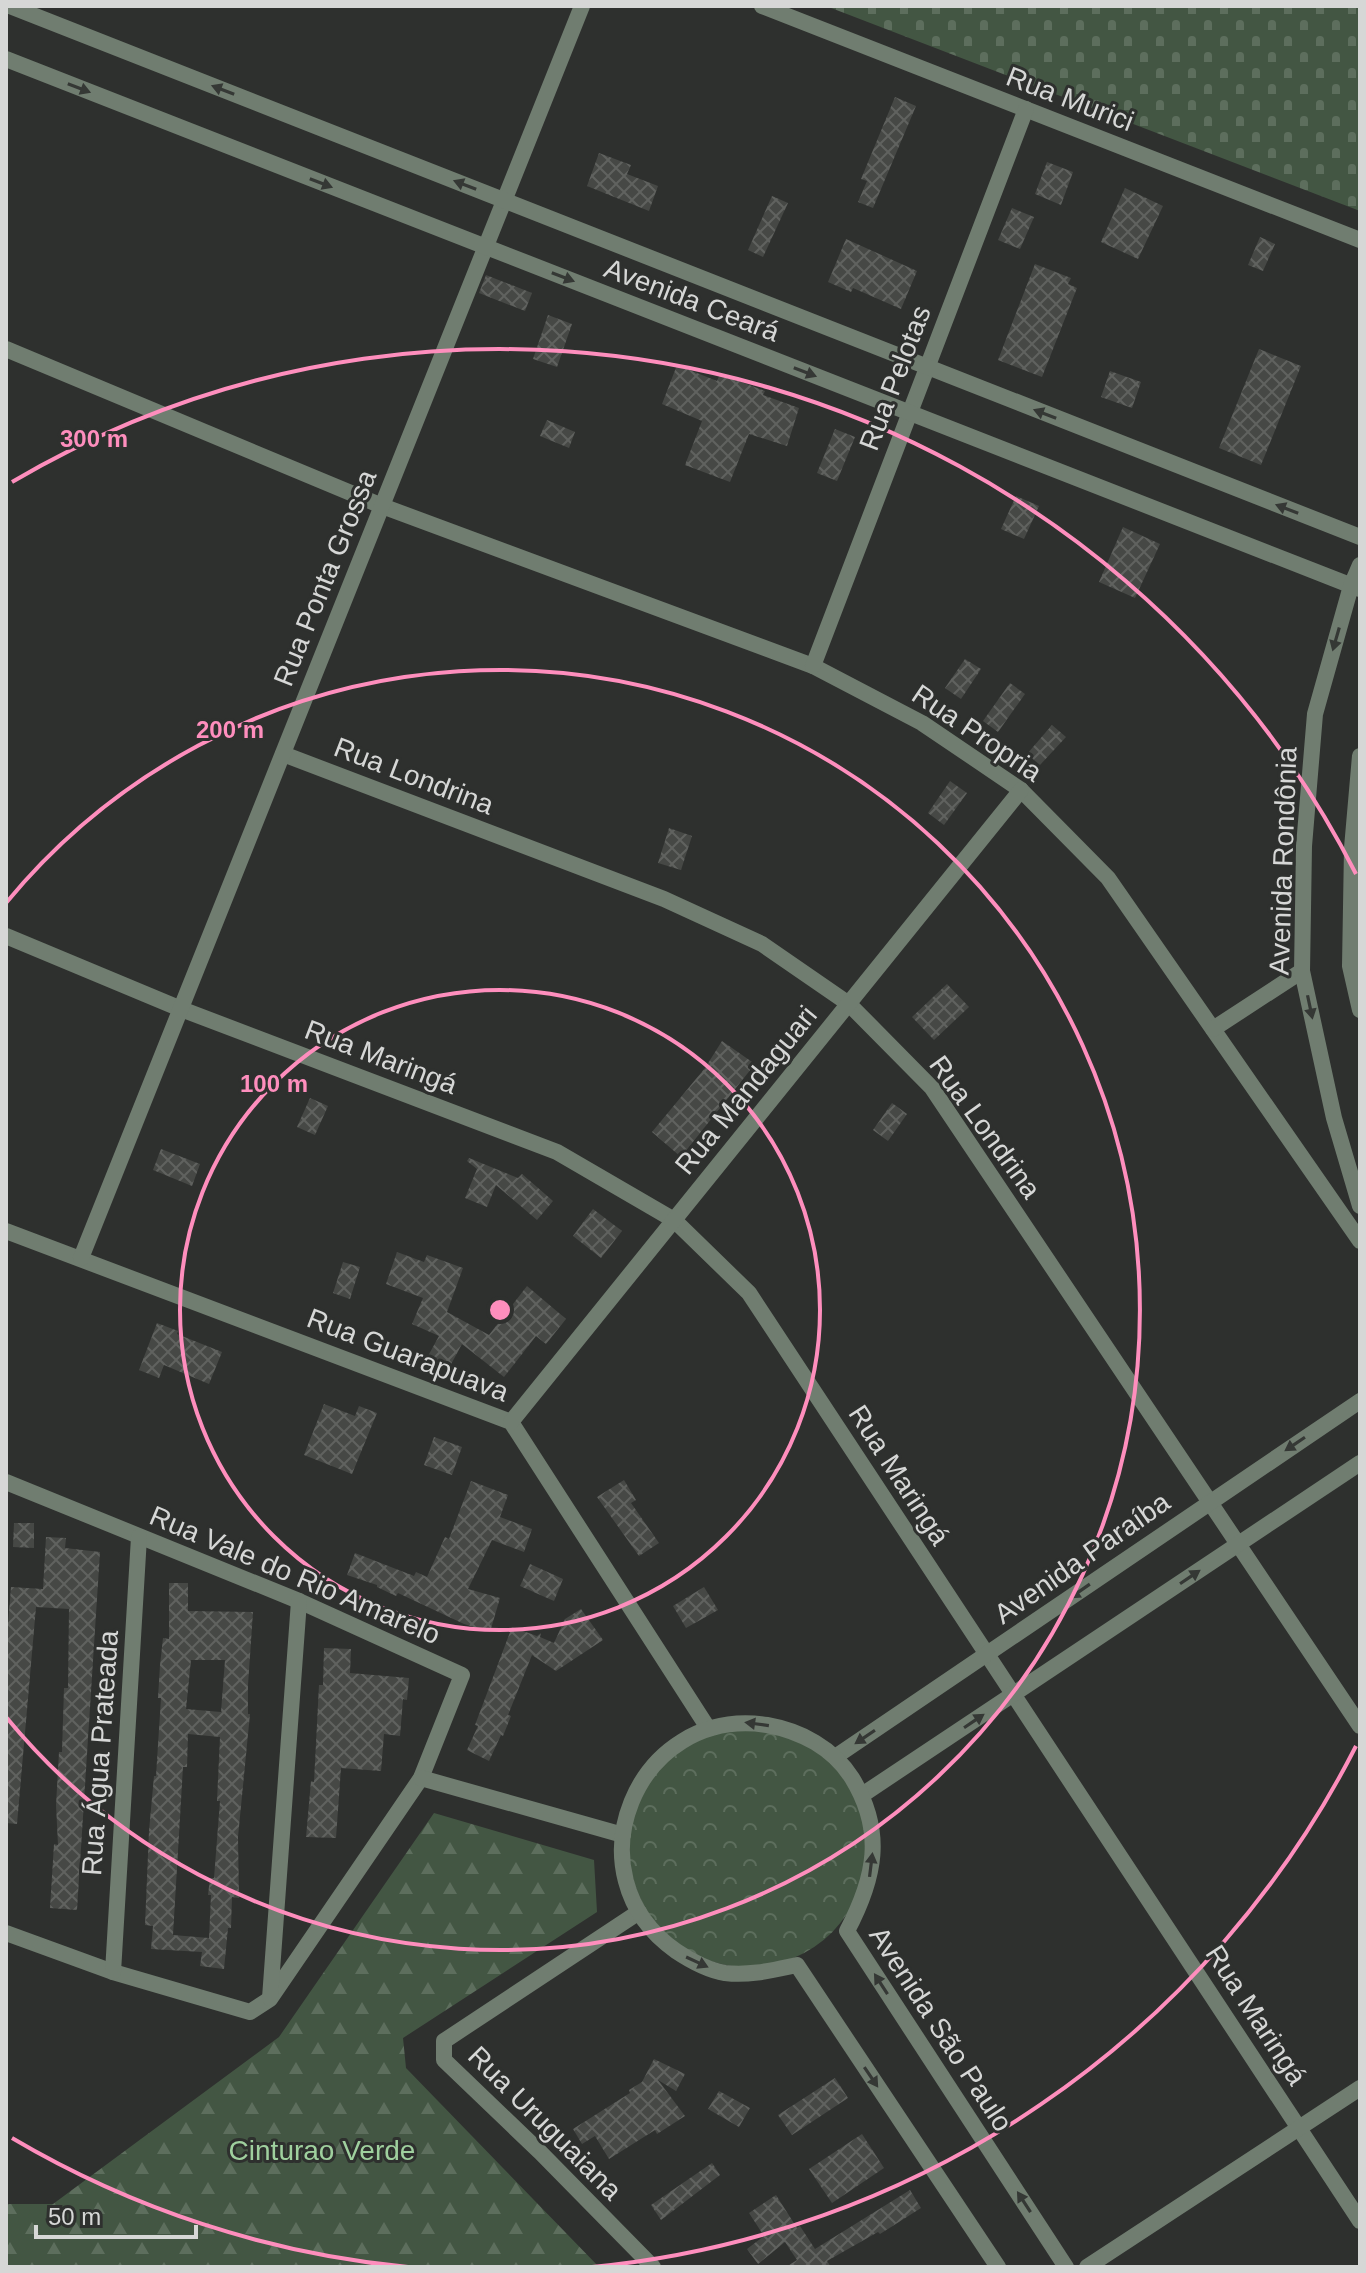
<svg xmlns="http://www.w3.org/2000/svg" width="1366" height="2273" font-family="Helvetica,sans-serif">
	<style>
		.forest { fill: url(#forest-firs) }
		.cemetery { fill: url(#cemetery-stones) }
		.park { fill: url(#park-crowns) }
		.building { fill: url(#building-cross-hatch); fill-rule: evenodd }
		.lines { fill: none; stroke-linecap: round; stroke-linejoin: round }
		.minor { stroke: #707d70; stroke-width: 16 }
		.tertiary { stroke: #707d70; stroke-width: 16 }
		.oneway { fill: #353835 }
		.ring { fill: none; stroke: #fe8ebd; stroke-width: 4 }
		.labels { text-anchor: middle; dominant-baseline: central; stroke-width: 6; stroke-linejoin: round; paint-order: stroke }
		.street-label { font-size: 28px; fill: #d6d7d6; stroke: #2e302e }
		.park-label { font-size: 28px; fill: #9fd09e; stroke: #2e302e }
		.centre { fill: #fe8ebd; stroke: #2e302e; stroke-width: 4 }
		.ring-label { font-size: 24px; text-anchor: middle; font-weight: bold; fill: #fe8ebd; stroke: #2e302e; stroke-width: 6; stroke-linejoin: round; paint-order: stroke }
	</style>
	<defs>
		<pattern id="forest-firs" width="22" height="20" patternUnits="userSpaceOnUse" patternTransform="scale(2)"><rect width="22" height="20" fill="#435643"/><path d="M5 1l3.5 6h-7zM16 11l3.5 6h-7z" fill="#5d6e5d"/></pattern>
		<pattern id="cemetery-stones" width="16" height="16" patternUnits="userSpaceOnUse" patternTransform="scale(2)"><rect width="16" height="16" fill="#435643"/><path d="M2 7V4a2 2 0 0 1 4 0v3zM10 15v-3a2 2 0 0 1 4 0v3z" fill="#5d6e5d"/></pattern>
		<pattern id="park-crowns" width="20" height="18" patternUnits="userSpaceOnUse" patternTransform="scale(2)"><rect width="20" height="18" fill="#435643"/><path d="M2 6a3 3 0 1 1 6 0M12 15a3 3 0 1 1 6 0" fill="none" stroke="#5d6e5d"/></pattern>
		<pattern id="building-cross-hatch" width="8" height="8" patternUnits="userSpaceOnUse" patternTransform="scale(2)"><rect width="8" height="8" fill="#464845"/><path d="M0 0l8 8M0 8l8-8" fill="none" stroke="#60625f"/></pattern>
	</defs>
	<rect width="100%" height="100%" fill="#2e302e"/>
	<polygon class="forest" points="434,1813 594,1860 597,1912 403,2038 406,2068 599,2267 6,2267 6,2204 53,2204 279,2037"/>
	<polygon class="cemetery" points="826,6 1360,6 1360,211"/>
	<circle class="park" cx="748" cy="1848" r="119"/>
	<g class="building">
		<polygon points="895,97 916,106 873,208 858,202 867,181 861,179"/>
		<polygon points="599,153 631,165 627,174 658,186 649,211 587,186"/>
		<polygon points="1047,162 1073,172 1061,205 1035,194"/>
		<polygon points="1125,188 1163,206 1138,259 1101,242"/>
		<polygon points="772,196 788,203 763,257 748,250"/>
		<polygon points="1012,208 1034,217 1020,249 998,240"/>
		<polygon points="1260,237 1275,244 1263,271 1248,265"/>
		<polygon points="846,239 917,271 901,309 853,288 851,292 828,282"/>
		<polygon points="1035,264 1071,278 1068,284 1077,288 1042,377 998,360"/>
		<polygon points="486,275 532,293 525,311 479,293"/>
		<polygon points="548,315 572,324 557,367 533,359"/>
		<polygon points="1259,349 1301,366 1261,465 1219,448"/>
		<polygon points="677,365 717,381 720,374 765,391 763,395 799,408 787,446 749,434 730,482 685,465 702,421 662,404"/>
		<polygon points="1110,371 1141,382 1132,408 1101,397"/>
		<polygon points="547,420 575,432 569,448 540,436"/>
		<polygon points="835,429 855,437 837,481 817,473"/>
		<polygon points="1016,496 1039,506 1024,539 1001,529"/>
		<polygon points="1123,527 1160,544 1135,598 1099,582"/>
		<polygon points="965,659 981,669 961,699 945,688"/>
		<polygon points="1010,683 1025,694 998,732 983,721"/>
		<polygon points="1052,725 1066,737 1040,765 1027,754"/>
		<polygon points="950,781 967,793 944,825 928,813"/>
		<polygon points="669,828 692,836 681,870 658,863"/>
		<polygon points="947,984 969,1007 934,1040 912,1017"/>
		<polygon points="722,1041 755,1064 681,1157 652,1132 705,1068"/>
		<polygon points="310,1098 328,1106 315,1135 297,1127"/>
		<polygon points="892,1103 907,1114 888,1141 873,1130"/>
		<polygon points="161,1149 200,1164 192,1186 153,1170"/>
		<polygon points="469,1158 518,1178 522,1174 553,1201 537,1220 496,1185 487,1207 465,1198 477,1169 467,1161"/>
		<polygon points="593,1209 622,1231 601,1258 573,1236"/>
		<polygon points="397,1252 424,1262 427,1255 463,1268 447,1312 489,1335 527,1286 566,1319 546,1344 536,1336 504,1377 462,1344 449,1368 428,1356 439,1336 412,1324 423,1298 386,1284"/>
		<polygon points="343,1262 360,1267 350,1299 333,1293"/>
		<polygon points="157,1323 178,1331 177,1334 222,1352 209,1384 164,1365 159,1378 139,1370"/>
		<polygon points="324,1404 355,1416 359,1406 377,1413 352,1474 304,1455"/>
		<polygon points="434,1437 462,1447 452,1475 424,1465"/>
		<polygon points="624,1480 636,1500 631,1503 659,1543 639,1556 597,1497"/>
		<polygon points="471,1481 508,1495 500,1517 532,1529 524,1552 492,1540 468,1589 500,1598 490,1632 464,1624 398,1593 396,1596 377,1587 377,1585 347,1575 355,1553 414,1576 416,1572 427,1577 445,1537 449,1539"/>
		<polygon points="14,1523 34,1523 34,1548 13,1547"/>
		<polygon points="46,1537 66,1538 65,1548 100,1552 77,1910 50,1908 54,1844 58,1845 56,1805 59,1752 62,1752 64,1688 68,1688 69,1609 36,1607 17,1824 6,1823 6,1649 11,1587 43,1589"/>
		<polygon points="530,1564 563,1579 554,1601 520,1586"/>
		<path d="M169 1583H188V1611L253 1612 248 1685V1714H250L238 1837 239 1898 232 1897 231 1928H228L224 1969 200 1966 202 1952 151 1949 153 1926 145 1925 149 1831 154 1776H156L161 1698H158L160 1665 163 1638 169 1639ZM191 1660H225L221 1712 186 1709ZM188 1734 220 1737 217 1801H220L214 1878H210L208 1895H211L209 1938 173 1935 183 1767H187Z"/>
		<polygon points="704,1587 718,1610 686,1628 673,1606"/>
		<polygon points="581,1609 603,1640 556,1671 532,1655 508,1715 511,1716 503,1736 501,1735 489,1761 467,1750 478,1726 475,1725 512,1627 537,1636 541,1633 540,1637 554,1643 565,1619"/>
		<polygon points="324,1648 351,1649 350,1673 409,1678 407,1700 403,1699 400,1736 384,1734 381,1771 341,1768 336,1838 306,1837 311,1781 314,1782 319,1685 323,1685"/>
		<polygon points="654,2059 685,2074 676,2091 658,2080 685,2116 657,2134 655,2130 609,2159 595,2136 582,2144 573,2129 630,2093 629,2090 642,2082"/>
		<polygon points="835,2078 848,2098 792,2135 778,2115"/>
		<polygon points="719,2091 750,2108 739,2127 708,2109"/>
		<polygon points="862,2134 884,2168 832,2203 809,2169"/>
		<polygon points="712,2163 720,2175 661,2220 651,2205"/>
		<polygon points="910,2190 921,2208 880,2234 878,2232 827,2261 831,2267 786,2267 797,2260 785,2242 758,2264 747,2249 764,2236 749,2213 776,2195 797,2228 800,2226 815,2249"/>
	</g>
	<g class="lines">
		<g class="minor">
			<polyline points="762,6 1360,240"/>
			<polyline points="6,349 382,506 813,666 922,723 1021,790 1108,878 1360,1241"/>
			<polyline points="813,666 1026,109"/>
			<polyline points="283,754 664,899 762,944 849,1004 932,1088 1360,1726"/>
			<polyline points="6,936 181,1009 557,1152 674,1220 749,1293 1360,2221"/>
			<polyline points="1213,1029 1302,971"/>
			<polyline points="6,1231 511,1422 708,1728"/>
			<polyline points="81,1258 582,6"/>
			<polyline points="511,1422 1021,790"/>
			<polyline points="6,1482 299,1601 462,1675 421,1778 270,1999 250,2012 113,1972 6,1933"/>
			<polyline points="421,1778 623,1835"/>
			<polyline points="639,1912 444,2041 444,2060 540,2152 653,2267"/>
			<polyline points="113,1972 139,1537"/>
			<polyline points="270,1998 299,1601"/>
			<polyline points="1087,2267 1360,2088"/>
		</g>
		<g class="tertiary">
			<polyline points="10,6 1360,537"/>
			<polyline points="6,59 1360,589"/>
			<polyline points="1360,565 1351,586 1315,714 1304,846 1302,971 1334,1118 1360,1206"/>
			<polyline points="1360,756 1352,848 1350,966 1360,1010"/>
			<polyline points="835,1757 1360,1401"/>
			<polyline points="862,1795 1360,1463"/>
			<path d="M998 2267 797 1965C773 1970 750 1976 725 1973 707 1970 691 1961 676 1951 567 1875 636 1705 767 1725 801 1731 833 1748 852 1778 885 1832 875 1878 847 1931L1066 2267"/>
		</g>
	</g>
	<defs><path id="oneway-solid" d="M-6-.8H1V-3.2L6.5 0L1 3.2V.8H-6Z" transform="scale(2)"/></defs>
	<g class="oneway">
		<use href="#oneway-solid" transform="translate(79 88) rotate(21)"/>
		<use href="#oneway-solid" transform="translate(223 90) rotate(-159)"/>
		<use href="#oneway-solid" transform="translate(321 183) rotate(21)"/>
		<use href="#oneway-solid" transform="translate(465 185) rotate(-159)"/>
		<use href="#oneway-solid" transform="translate(563 277) rotate(21)"/>
		<use href="#oneway-solid" transform="translate(805 372) rotate(21)"/>
		<use href="#oneway-solid" transform="translate(1045 414) rotate(-159)"/>
		<use href="#oneway-solid" transform="translate(1287 509) rotate(-159)"/>
		<use href="#oneway-solid" transform="translate(1336 639) rotate(106)"/>
		<use href="#oneway-solid" transform="translate(1310 1007) rotate(78)"/>
		<use href="#oneway-solid" transform="translate(1295 1444) rotate(146)"/>
		<use href="#oneway-solid" transform="translate(1190 1577) rotate(-34)"/>
		<use href="#oneway-solid" transform="translate(1080 1591) rotate(145)"/>
		<use href="#oneway-solid" transform="translate(974 1721) rotate(-34)"/>
		<use href="#oneway-solid" transform="translate(757 1724) rotate(-172)"/>
		<use href="#oneway-solid" transform="translate(865 1737) rotate(146)"/>
		<use href="#oneway-solid" transform="translate(871 1865) rotate(-83)"/>
		<use href="#oneway-solid" transform="translate(697 1962) rotate(25)"/>
		<use href="#oneway-solid" transform="translate(881 1984) rotate(-123)"/>
		<use href="#oneway-solid" transform="translate(871 2077) rotate(56)"/>
		<use href="#oneway-solid" transform="translate(1024 2202) rotate(-123)"/>
	</g>
	<g class="ring">
		<circle cx="500" cy="1310" r="320"/>
		<path d="M6 903A640 640 0 1 1 6 1717"/>
		<path d="M1356 1746A961 961 0 0 1 592 2267M408 2267A961 961 0 0 1 12 2138M12 482A961 961 0 0 1 1356 874"/>
	</g>
	<g class="labels">
		<g class="street-label">
			<text transform="translate(1070 99) rotate(21)">Rua Murici</text>
			<text transform="translate(692 300) rotate(21)">Avenida Ceará</text>
			<text transform="translate(895 378) rotate(-69)">Rua Pelotas</text>
			<text transform="translate(325 578) rotate(-68)">Rua Ponta Grossa</text>
			<text transform="translate(977 733) rotate(34)">Rua Propria</text>
			<text transform="translate(414 776) rotate(21)">Rua Londrina</text>
			<text transform="translate(1283 861) rotate(-88)">Avenida Rondônia</text>
			<text transform="translate(381 1057) rotate(21)">Rua Maringá</text>
			<text transform="translate(746 1090) rotate(-51)">Rua Mandaguari</text>
			<text transform="translate(985 1127) rotate(54)">Rua Londrina</text>
			<text transform="translate(408 1355) rotate(21)">Rua Guarapuava</text>
			<text transform="translate(899 1475) rotate(57)">Rua Maringá</text>
			<text transform="translate(1082 1558) rotate(-35)">Avenida Paraíba</text>
			<text transform="translate(295 1575) rotate(23)">Rua Vale do Rio Amarelo</text>
			<text transform="translate(100 1753) rotate(-86)">Rua Água Prateada</text>
			<text transform="translate(1256 2015) rotate(57)">Rua Maringá</text>
			<text transform="translate(941 2029) rotate(57)">Avenida São Paulo</text>
			<text transform="translate(545 2123) rotate(45)">Rua Uruguaiana</text>
		</g>
		<g class="park-label">
			<text x="322" y="2150">Cinturao Verde</text>
		</g>
	</g>
	<circle cx="500" cy="1310" r="12" class="centre"/>
	<g class="ring-label">
		<text x="94" y="447">300 m</text>
		<text x="230" y="738">200 m</text>
		<text x="274" y="1092">100 m</text>
	</g>
	<rect width="1366" height="2273" fill="none" stroke="#d6d7d6" stroke-width="16"/>
	<path d="M36 2225v12h160v-12" fill="none" stroke="#d6d7d6" stroke-width="4"/>
	<text x="48" y="2225" font-size="24" fill="#d6d7d6" stroke="#2e302e" stroke-width="6" paint-order="stroke">50 m</text>
</svg>
